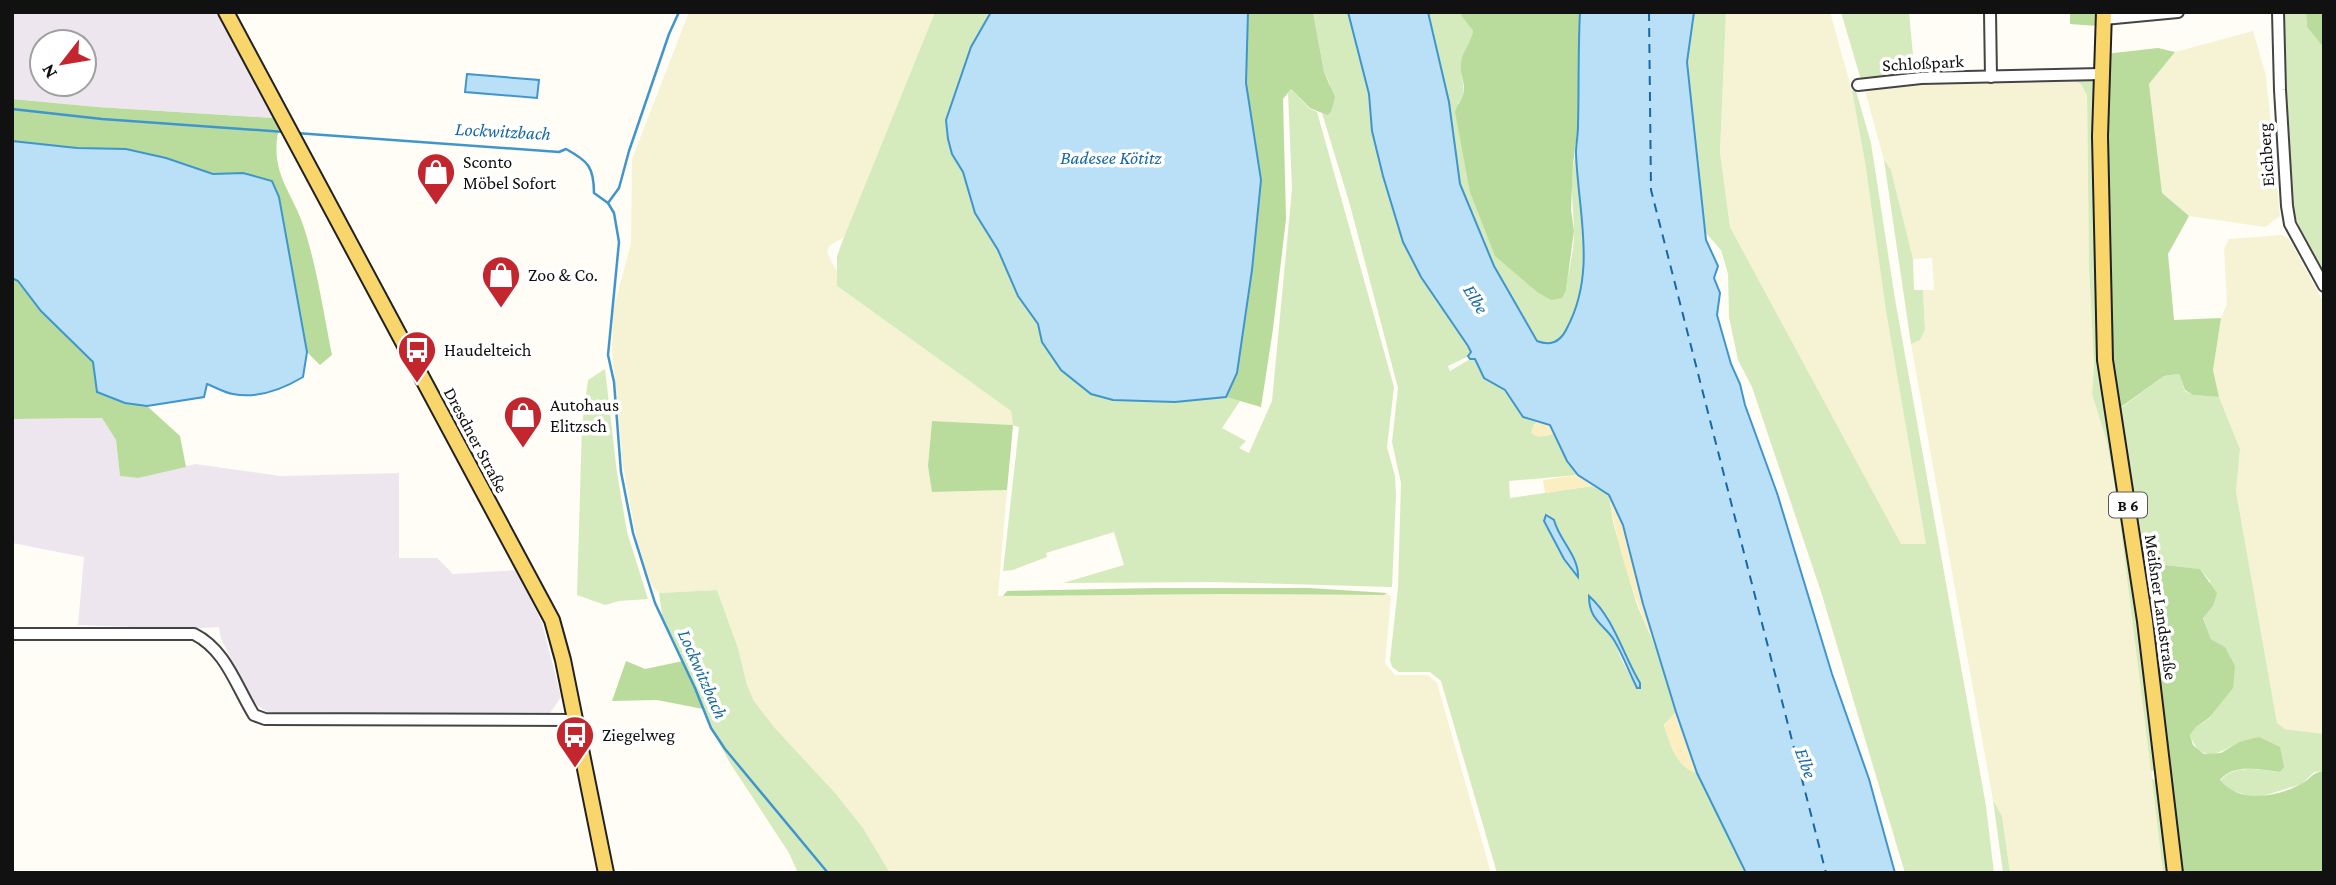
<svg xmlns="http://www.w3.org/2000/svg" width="2336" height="885" font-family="'Crimson Pro',serif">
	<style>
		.industrial { fill: #eee6ef; fill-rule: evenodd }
		.farmland { fill: #f6f3d4 }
		.green { fill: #d5ebbd; fill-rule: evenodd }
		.forest { fill: #b9dc9c }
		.sand { fill: #fbeec1 }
		.water { fill: #b9e0f7; stroke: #3f96cf; stroke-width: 2 }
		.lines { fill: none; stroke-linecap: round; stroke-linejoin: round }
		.stream { stroke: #3f96cf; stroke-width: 2.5 }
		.ferry { stroke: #1768a6; stroke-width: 2; stroke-dasharray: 9 7; stroke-linecap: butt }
		.minor-casing { stroke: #444; stroke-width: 14 }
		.major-casing { stroke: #222; stroke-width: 18 }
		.minor { stroke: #fff; stroke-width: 10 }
		.major { stroke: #f9d66b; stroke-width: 14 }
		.labels { text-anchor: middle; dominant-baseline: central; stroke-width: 7; stroke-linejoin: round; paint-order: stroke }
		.shield { fill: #fff; stroke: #585858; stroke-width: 2 }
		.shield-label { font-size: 16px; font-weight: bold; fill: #111 }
		.street-label { font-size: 18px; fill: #111; stroke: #fff }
		.poi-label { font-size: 18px; fill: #111; stroke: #fff; text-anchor: start }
		.water-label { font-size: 19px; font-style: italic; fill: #1768a6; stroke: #fff }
	</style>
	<rect width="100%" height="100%" fill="#fffdf5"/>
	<g class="industrial">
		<path d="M12 12H218L273 118 97 107 12 99ZM42 42H84V84H42Z"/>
		<polygon points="102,418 116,440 120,476 138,478 195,464 280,476 399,473 399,558 437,558 453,574 516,570 542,623 561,697 548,716 267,712 254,703 221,639 219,627 188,629 78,625 84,557 12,543 12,419"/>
	</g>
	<g class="farmland">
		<polygon points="689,12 935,12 844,237 829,246 827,252 837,272 838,287 1011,411 1013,425 932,421 928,466 933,492 1007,490 998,596 1222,594 1384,595 1387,593 1391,597 1385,663 1395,675 1428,675 1437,683 1491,873 890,873 863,828 836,794 774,727 754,701 747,685 738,648 717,590 659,593 653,587 646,573 637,541 623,466 612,351 613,311 631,243 632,159"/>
		<polygon points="1726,12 1830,12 1852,91 1865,162 1886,311 1926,544 1901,545 1730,227 1720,152"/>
		<polygon points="2253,31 2266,76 2280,216 2265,227 2189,216 2162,193 2149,84 2175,52"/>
		<polygon points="2072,80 2081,84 2087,95 2089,268 2094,365 2092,394 2107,442 2118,505 2145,708 2163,873 2010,873 2002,816 1993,800 1911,344 1920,340 1925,330 1923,290 1934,290 1932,258 1913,259 1891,170 1884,160 1865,91 1868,88 1919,81"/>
		<polygon points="2282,235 2289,239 2324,303 2324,734 2285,729 2277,723 2236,491 2240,449 2219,397 2213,370 2221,318 2227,304 2224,248 2229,239"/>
	</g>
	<g class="green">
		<polygon points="935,12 991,12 971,47 946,120 948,139 952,154 963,172 975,213 998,250 1018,296 1038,324 1042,342 1113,400 1176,402 1226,397 1240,401 1222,428 1246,441 1239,448 1249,453 1272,401 1274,380 1292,189 1288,93 1291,89 1309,108 1317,112 1394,387 1387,447 1395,476 1396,495 1392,587 1215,582 1063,583 1124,565 1114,532 1046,553 1047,557 1013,570 1003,571 1019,427 1013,425 1011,411 837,286 837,256 844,237"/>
		<path d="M1313 12H1348L1369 94 1372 131 1383 176 1403 242 1421 277 1471 352V355L1448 366 1450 371 1472 358 1475 359 1487 380C1517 391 1510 416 1537 422L1533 426 1546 436 1554 433 1567 461 1578 475 1509 481 1510 498 1592 486 1609 495 1613 522 1637 605 1656 648 1676 712 1664 725C1671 745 1675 766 1697 773L1746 873H1497L1441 681 1430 672H1399L1392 667 1390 660 1398 588 1401 483 1392 442 1398 388 1350 205 1322 113 1327 115 1330 84 1324 72ZM1554 520 1578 576 1564 559 1544 521ZM1613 629 1640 683V688L1636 687C1627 669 1614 650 1613 629Z"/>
		<path d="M1428 12 1461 13 1473 31C1471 43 1462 55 1461 64 1459 79 1470 91 1458 103L1518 274 1537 292 1566 290C1568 271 1575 249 1574 229 1573 202 1569 179 1576 152L1584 239 1583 282 1573 317 1562 338 1553 343 1545 344 1538 341 1494 266 1460 184 1449 102Z"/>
		<polygon points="1694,12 1726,12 1720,152 1730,227 1901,544 1926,544 1886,311 1865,162 1852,91 1856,91 1871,143 1895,299 1986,806 1994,873 1905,873 1822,595 1752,387 1738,360 1729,317 1728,274 1721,250 1705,232 1687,62"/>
		<polygon points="1841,12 1909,12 1915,77 1861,80"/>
		<polygon points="2282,12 2306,12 2307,27 2324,48 2324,271 2300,228 2291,207"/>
		<polygon points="2083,77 2090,77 2094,82 2096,92 2096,155 2131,552 2156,770 2151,771 2118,505 2107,442 2092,394 2094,365 2089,268 2087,95 2081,84 2072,80"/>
		<polygon points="1884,160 1891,170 1913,259 1914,290 1923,290 1925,330 1920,340 1911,344"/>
		<polygon points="605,369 617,473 627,532 648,599 619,601 605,605 577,595 582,425 588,380"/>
		<path d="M2179 374 2185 391 2193 395 2219 397 2240 449 2236 491 2277 723 2285 729 2324 734V771L2314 772 2302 784 2256 798 2227 789 2220 781C2234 763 2259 770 2280 772L2239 742C2219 754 2200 764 2190 735L2196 727 2210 718 2225 647 2211 639 2203 617 2213 606 2210 581 2200 569 2157 564 2143 566 2116 407H2122L2164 376Z"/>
		<polygon points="717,590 738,648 747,685 754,701 774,727 836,794 863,828 890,873 798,873 789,853 730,763 711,728 695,688 663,622 659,593"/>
		<polygon points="2152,779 2160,781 2171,873 2163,873"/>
		<polygon points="1993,800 2002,816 2010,873 2003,873"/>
	</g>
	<g class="forest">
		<polygon points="1248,12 1313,12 1324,72 1335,97 1331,112 1327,115 1310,108 1291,89 1283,99 1286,219 1273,329 1261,407 1226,397 1237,373 1252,270 1261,180 1246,83"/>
		<path d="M1459 12H1580L1578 126 1573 164 1571 209 1574 231 1566 290 1562 298 1551 300 1537 292 1495 256 1470 192 1455 112C1457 104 1463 99 1464 91 1465 82 1459 72 1461 63 1462 52 1471 43 1473 31Z"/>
		<polygon points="2070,12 2098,12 2097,26 2070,24"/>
		<polygon points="2306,12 2324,12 2324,48 2307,27"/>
		<polygon points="2158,48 2175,52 2149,84 2162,193 2189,216 2168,254 2174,320 2221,318 2213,370 2219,397 2193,395 2185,390 2179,374 2164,376 2121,407 2116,407 2110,338 2105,54"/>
		<path d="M12 99 97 107 273 118 279 128C268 175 295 193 306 234 318 274 324 315 332 355L320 365 307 352 279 197 243 173 213 174 166 158 126 149 77 148 12 141Z"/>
		<polygon points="12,278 18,281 41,311 93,362 125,403 147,406 180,436 186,467 138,478 120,476 116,440 102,418 12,419"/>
		<polygon points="932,421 1013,425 1007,490 932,492 928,466"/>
		<path d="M2157 564 2200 569 2217 593 2213 606 2203 618 2211 639 2225 647 2235 666 2233 688 2209 718 2196 727 2190 735 2193 745 2204 754 2221 753 2239 742 2259 737 2280 747 2284 767 2280 772C2260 770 2234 763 2220 780 2239 804 2277 797 2301 784 2311 779 2312 772 2324 771V873H2180L2143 566Z"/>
		<polygon points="1156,588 1309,588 1387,593 1384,595 1222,594 1003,596 1007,591"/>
		<polygon points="626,661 645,669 683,661 703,709 657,700 612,701"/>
	</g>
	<g class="sand">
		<path d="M1544 421 1550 425 1554 433C1546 436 1537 440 1531 432 1534 424 1536 422 1544 421Z"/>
		<polygon points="1578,475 1592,486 1545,493 1543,480"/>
		<path d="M1609 495 1628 538 1656 648C1634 599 1617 548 1609 495Z"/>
		<path d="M1676 712 1697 773C1675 766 1671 745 1664 725Z"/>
	</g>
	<g class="water">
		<polygon points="991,12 1248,12 1246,83 1261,180 1252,270 1237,373 1226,397 1175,402 1113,400 1091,394 1061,370 1042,342 1038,324 1018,296 998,250 975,213 963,172 952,154 948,139 946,120 971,47"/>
		<path d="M1348 12H1428L1449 102 1460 184 1494 266 1537 341C1552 347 1561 341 1567 328 1597 272 1578 212 1576 153 1576 144 1578 135 1578 126 1579 88 1578 50 1580 12H1694L1687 62 1706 240 1718 266 1714 278 1720 293 1717 315 1731 364 1740 384 1745 405 1777 493 1832 674 1869 779 1895 873H1746L1697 773 1676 712 1643 604 1623 525 1609 495 1578 475 1567 461 1550 425 1523 417 1505 390 1484 378 1475 359H1470L1468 356 1471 352 1468 346 1421 277 1403 242 1383 176 1372 131 1369 94Z"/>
		<polygon points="467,74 539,80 537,98 465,92"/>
		<path d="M12 141 77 148 126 149 166 158 213 174 243 173 272 181 279 197 307 352 303 377C283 389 258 399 233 394 225 393 215 387 207 384L204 397 147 406 125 403 97 392 93 362 41 311 18 281 12 278Z"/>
		<path d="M1546 515 1554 520C1559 540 1579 556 1578 577L1564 559 1544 521Z"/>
		<path d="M1589 596C1614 618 1623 655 1640 683V688H1637C1629 672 1623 655 1614 640 1604 624 1589 621 1589 596Z"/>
	</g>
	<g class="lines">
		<g class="stream">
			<polyline points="12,109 102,119 285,132"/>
			<path d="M296 133 559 152 566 149C588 161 594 167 594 193L608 203 614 213 619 242 608 355 614 382 621 472 633 533 655 603 695 688 711 728 725 749 828 873"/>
			<polyline points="608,203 619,188 629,151 669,34 679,12"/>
		</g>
		<polyline class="ferry" points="1649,12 1651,190 1826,873"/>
		<g class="minor-casing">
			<g id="minor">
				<polyline points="1990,12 1991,77"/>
				<polyline points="2278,12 2280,90 2287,206 2290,224 2324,286"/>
				<polyline points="2104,19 2178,12"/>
				<polyline points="1858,85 1921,78 2101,74"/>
				<path d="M12 634H194C226 650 236 686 254 715L265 719 576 720"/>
			</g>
		</g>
		<g class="major-casing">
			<g id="major">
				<polyline points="226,12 552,620 563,660 606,873"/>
				<polyline points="2104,12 2100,136 2105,360 2145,621 2175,873"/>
			</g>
		</g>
		<use href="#minor" class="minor"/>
		<use href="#major" class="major"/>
	</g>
	<defs>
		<g id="shop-pin" transform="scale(2.0125)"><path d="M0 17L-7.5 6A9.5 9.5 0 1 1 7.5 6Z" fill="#c4262e" stroke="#fff"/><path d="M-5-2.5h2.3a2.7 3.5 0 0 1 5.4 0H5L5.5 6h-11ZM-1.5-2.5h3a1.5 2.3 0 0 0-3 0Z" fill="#fff"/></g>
		<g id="bus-pin" transform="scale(2.0125)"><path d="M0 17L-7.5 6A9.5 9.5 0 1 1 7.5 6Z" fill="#c4262e" stroke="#fff"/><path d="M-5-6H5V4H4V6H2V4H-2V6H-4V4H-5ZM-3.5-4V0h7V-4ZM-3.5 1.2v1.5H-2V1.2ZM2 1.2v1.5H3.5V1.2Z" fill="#fff"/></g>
	</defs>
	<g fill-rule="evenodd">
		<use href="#shop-pin" x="436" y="172"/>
		<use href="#shop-pin" x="501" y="275"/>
		<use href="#bus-pin" x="417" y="350"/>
		<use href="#shop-pin" x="523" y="415"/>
		<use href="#bus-pin" x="575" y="735"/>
	</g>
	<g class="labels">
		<rect class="shield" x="2109" y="492.5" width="38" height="25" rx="5"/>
		<g class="shield-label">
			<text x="2128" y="505">B 6</text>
		</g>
		<g class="street-label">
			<text transform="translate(1923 63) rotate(-3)">Schloßpark</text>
			<text transform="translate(2266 155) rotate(-94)">Eichberg</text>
			<text transform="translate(476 440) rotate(62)">Dresdner Straße</text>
			<text transform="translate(2161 607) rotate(82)">Meißner Landstraße</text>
		</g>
		<g class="poi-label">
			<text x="463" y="162">Sconto<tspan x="463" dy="21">Möbel Sofort</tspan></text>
			<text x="528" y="275">Zoo &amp; Co.</text>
			<text x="444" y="350">Haudelteich</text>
			<text x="550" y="405">Autohaus<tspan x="550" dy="21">Elitzsch</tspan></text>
			<text x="602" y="735">Ziegelweg</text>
		</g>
		<g class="water-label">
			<text transform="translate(503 131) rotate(3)">Lockwitzbach</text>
			<text x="1111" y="157">Badesee Kötitz</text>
			<text transform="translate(1476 299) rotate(58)">Elbe</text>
			<text transform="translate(703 674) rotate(66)">Lockwitzbach</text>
			<text transform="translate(1806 763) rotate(70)">Elbe</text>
		</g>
	</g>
	<rect width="2336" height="885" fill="none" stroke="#111111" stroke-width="28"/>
	<g transform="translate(63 63) rotate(239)"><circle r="33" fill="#ffffff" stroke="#a0a0a0" stroke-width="2"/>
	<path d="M0-5L12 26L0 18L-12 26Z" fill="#c4262e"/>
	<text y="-10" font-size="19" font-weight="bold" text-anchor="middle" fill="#111111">N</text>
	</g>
</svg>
